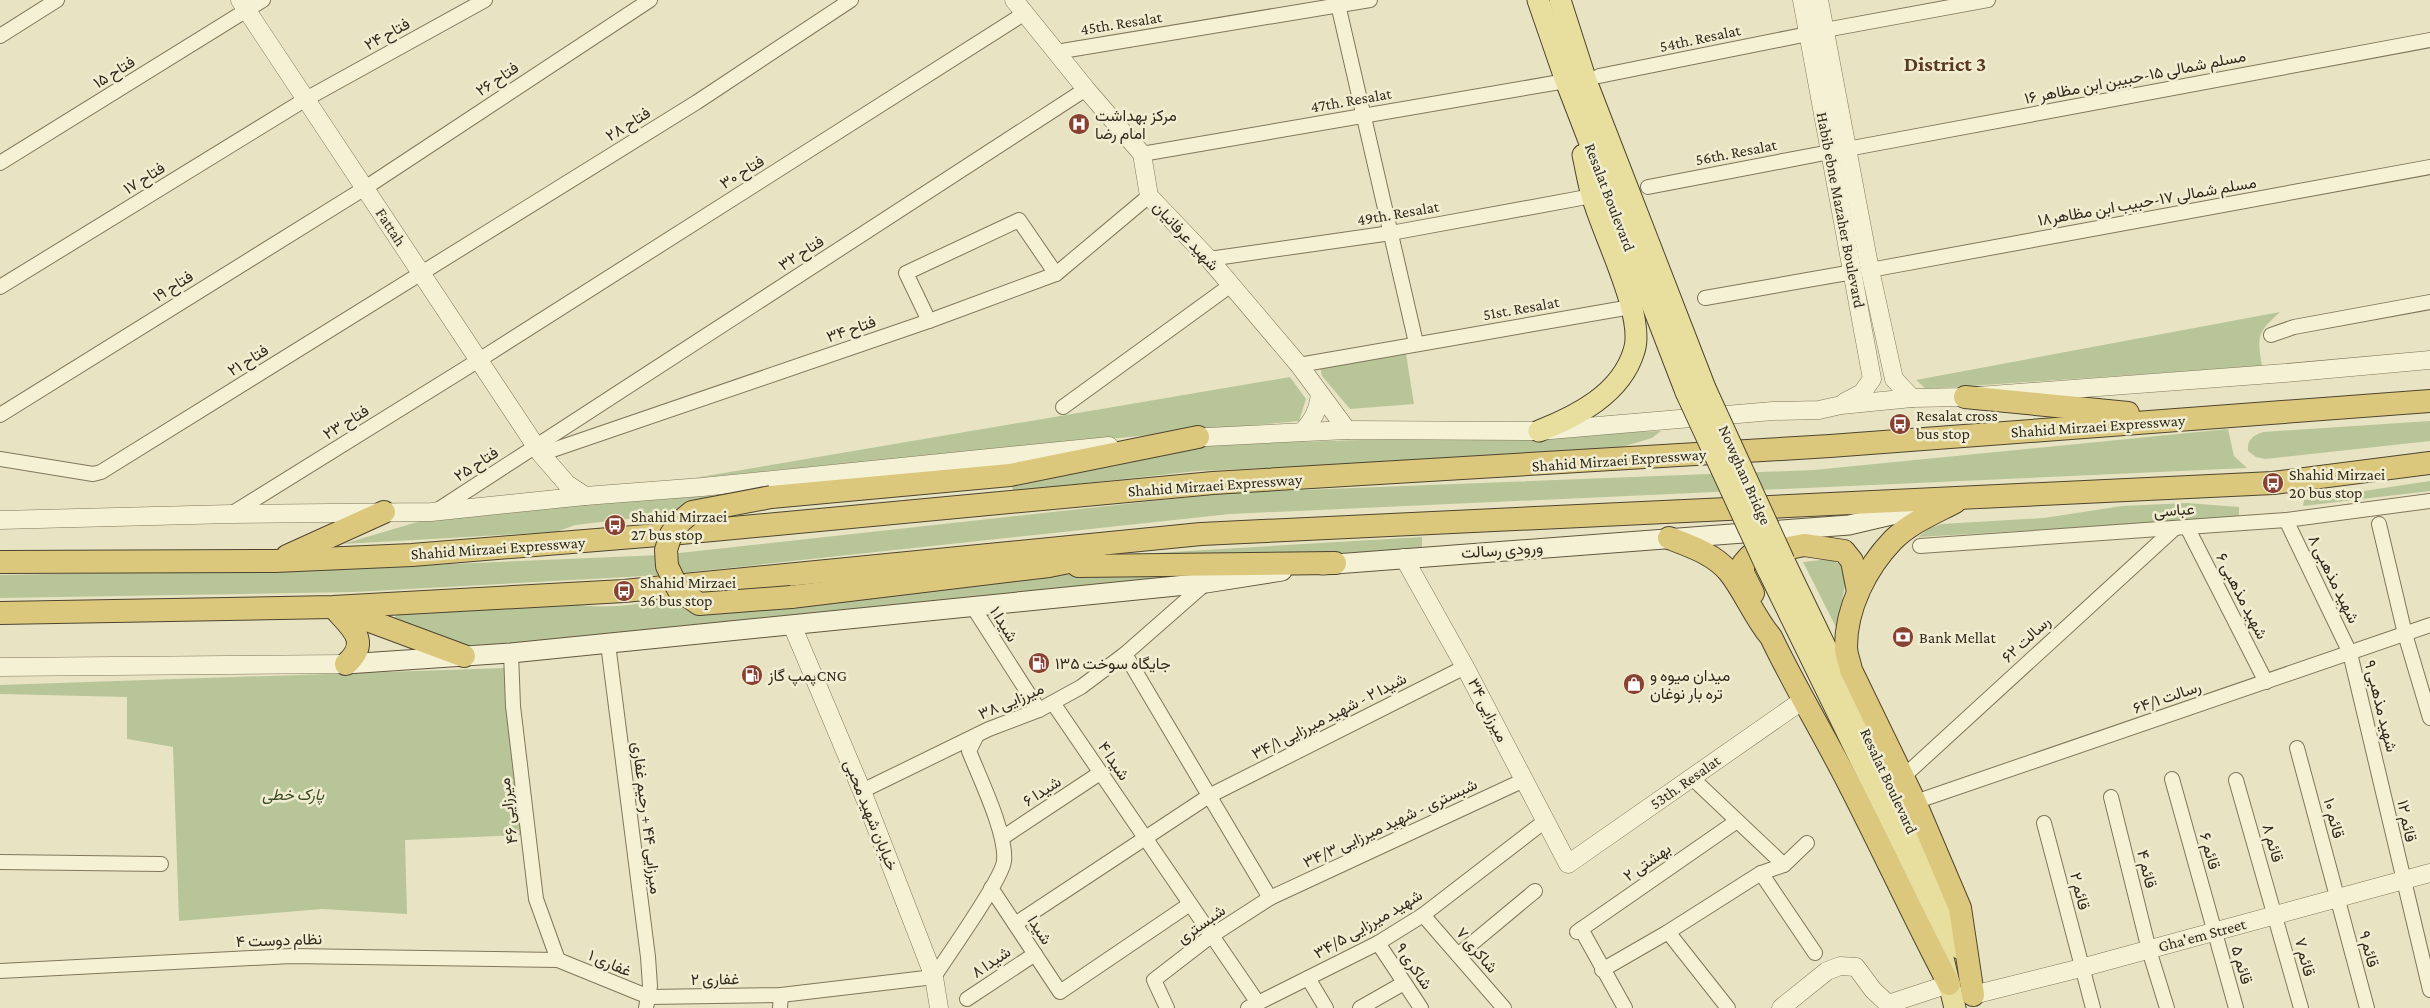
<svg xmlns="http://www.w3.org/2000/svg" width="2430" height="1008" font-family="'Crimson Pro',Vazirmatn,serif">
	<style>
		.green { fill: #b8c598 }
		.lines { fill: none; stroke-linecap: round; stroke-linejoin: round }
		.minor-casing { stroke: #80765c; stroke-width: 16 }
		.tertiary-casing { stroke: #80765c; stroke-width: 19 }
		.secondary-casing { stroke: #62573f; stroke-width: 21 }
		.primary-casing { stroke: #4e442f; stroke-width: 23 }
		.trunk-casing { stroke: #4e442f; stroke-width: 24 }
		.minor { stroke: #f4f1d5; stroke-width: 14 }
		.tertiary { stroke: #f4f1d5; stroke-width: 18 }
		.secondary { stroke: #f4f1d5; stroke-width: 19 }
		.primary { stroke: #e8de9e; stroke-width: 21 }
		.trunk { stroke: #dcc87d; stroke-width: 22 }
		.primary-bridge-casing { stroke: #4e442f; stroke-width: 23; stroke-linecap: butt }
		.trunk-bridge-casing { stroke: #4e442f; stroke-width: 24; stroke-linecap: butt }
		.primary-bridge { stroke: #e8de9e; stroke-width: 21 }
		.trunk-bridge { stroke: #dcc87d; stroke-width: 22 }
		.labels { text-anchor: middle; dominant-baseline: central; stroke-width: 5; stroke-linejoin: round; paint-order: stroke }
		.street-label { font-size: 16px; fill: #322b1e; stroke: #f1edd1 }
		.poi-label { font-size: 16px; fill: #322b1e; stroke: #f1edd1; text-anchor: start }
		.park-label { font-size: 16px; font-style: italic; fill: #3c4c27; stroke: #f1edd1 }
		.district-label { font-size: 21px; font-weight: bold; fill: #5a3822; stroke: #f1edd1 }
	</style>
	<rect width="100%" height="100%" fill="#e8e4c3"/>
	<g class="green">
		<path d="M2280 312C2257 333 2257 336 2262 366L1926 389 1916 380Z"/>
		<polygon points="1406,354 1414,404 1350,409 1322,376 1320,367"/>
		<polygon points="1290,377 1306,399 1299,421 694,478"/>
		<path d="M2430 421V441L2265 459 2256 457 2248 451C2247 439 2253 436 2263 432Z"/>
		<polygon points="2228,429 2234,456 2247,468 1230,514 663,575 354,592 0,598 0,575 356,568 661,555 1226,493 1814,470"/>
		<polygon points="1661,431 1652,438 1602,453 1197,471 1013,491 1011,481 1195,445"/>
		<polygon points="2430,481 2430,491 2303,506 2304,500"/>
		<polygon points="712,491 706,521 668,524 654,516 575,525 556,532 343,544 431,518"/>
		<polygon points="2187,503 2239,507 2239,518 1918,537 1930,528 1942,524 2044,518 2122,506"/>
		<polygon points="1422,537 1422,547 1294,559 1122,555"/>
		<path d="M1829 559C1853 566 1844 588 1841 606 1839 616 1840 626 1840 635L1803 562Z"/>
		<path d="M1190 571 1192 577 466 649 392 621 400 611 570 604C606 609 639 606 673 596L912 578Z"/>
		<polygon points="504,668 522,835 405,840 407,914 322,909 179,921 173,747 127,739 127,697 0,694 0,685"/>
	</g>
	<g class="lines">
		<g class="minor-casing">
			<g id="minor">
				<polyline points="1337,0 1416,343"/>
				<polyline points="1825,30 1988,0"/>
				<polyline points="0,36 57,0"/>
				<polyline points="1056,52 1370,0"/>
				<polyline points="1599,76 1808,34"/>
				<polyline points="1847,149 2430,40"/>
				<polyline points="1142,154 1566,81"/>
				<polyline points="0,163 263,0"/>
				<polyline points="1648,187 1830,152"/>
				<polyline points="1209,259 1391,233 1592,196"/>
				<polyline points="1870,270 2430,167"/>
				<polyline points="0,287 306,99 485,0"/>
				<polyline points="1705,298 1853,272"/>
				<polyline points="929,321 906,273 1019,220 1056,274"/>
				<polyline points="2271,335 2294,327 2430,302"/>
				<polyline points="1299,365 1631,307"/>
				<polyline points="1063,407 1231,285"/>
				<polyline points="0,415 365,188 650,0"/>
				<polyline points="541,454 929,321 1056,274 1149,196"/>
				<polyline points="0,459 93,474 101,472 697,102 851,0"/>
				<polyline points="436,511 1086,89"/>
				<polyline points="231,514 479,360 1025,13"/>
				<polyline points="2286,520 2350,653 2430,990"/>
				<polyline points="2379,524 2405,634 2430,718"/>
				<polyline points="2187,527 2266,682"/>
				<polyline points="1920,546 2286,520 2430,501"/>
				<polyline points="973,607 1039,710"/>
				<polyline points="608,644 648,957 650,986 646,1008"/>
				<polyline points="511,653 513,706 536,899 558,960"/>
				<polyline points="1125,654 1270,898"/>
				<polyline points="1053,703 1258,1003"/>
				<polyline points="2297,748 2367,1008"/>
				<polyline points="1691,777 1784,865"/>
				<polyline points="1903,777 2175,528"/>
				<polyline points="2172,779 2236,1008"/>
				<polyline points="2236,780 2301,1008"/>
				<polyline points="862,791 989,729 1039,710 1081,687 1125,654 1206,583"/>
				<polyline points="2111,797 2149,950 2167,1008"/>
				<polyline points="1915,802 2430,625"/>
				<polyline points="2044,823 2093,1008"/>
				<polyline points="1002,838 1100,773"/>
				<polyline points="0,862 161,864"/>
				<polyline points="1761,873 1815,953"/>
				<polyline points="991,888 1060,992 1190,904"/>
				<polyline points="1423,915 1504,1008"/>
				<polyline points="1015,924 1209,796 1465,667"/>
				<polyline points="1581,929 1625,1008"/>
				<polyline points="1577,932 1737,821"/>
				<polyline points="1668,932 1728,1008"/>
				<polyline points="1378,943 1421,1008"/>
				<polyline points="1458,955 1535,891"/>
				<polyline points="1602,970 1668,932 1761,873 1784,865 1807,843"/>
				<path d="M0 971 291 956 558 960 649 997 781 995 934 977C947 956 1002 880 1004 861 1007 834 980 779 969 751L977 735"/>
				<polyline points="1308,978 1326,1008"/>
				<polyline points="967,999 1035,954"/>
				<polyline points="780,1008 781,995"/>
				<polyline points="1167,1008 1154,980 1211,936 1270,898 1524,780"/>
				<polyline points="1248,1008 1378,943 1423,915 1545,821"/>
				<polyline points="1360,1008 1404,983"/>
			</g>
		</g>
		<g class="tertiary-casing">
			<g id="tertiary">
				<polyline points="240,0 541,454 567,484 585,496"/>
				<polyline points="1014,0 1086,89 1142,154 1149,196 1209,259 1299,365 1347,430"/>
				<polyline points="1802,0 1872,379 1862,393 1845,402"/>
				<polyline points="1819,0 1870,270 1894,379 1912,398"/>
				<path d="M1302 432C1313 420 1318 411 1320 394"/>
				<polyline points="1187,438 1347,430 1539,431 1773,411 1819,410 1841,405 1912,398 1965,397 2285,373 2430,360"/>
				<polyline points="0,520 231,514 431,512 585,496 702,487 1109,446"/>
				<polyline points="1404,558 1465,667 1568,864 1803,700"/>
				<polyline points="792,625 862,791 934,977 939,1008"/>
				<polyline points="0,667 346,664"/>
				<polyline points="1973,995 2081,968 2430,873"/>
				<polyline points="1781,1008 1827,971 1840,966 1856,967 1873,990 1888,1004 1949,984"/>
			</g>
		</g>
		<g class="secondary-casing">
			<g id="secondary">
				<polyline points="1322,565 1849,525 1930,506"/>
				<polyline points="346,664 511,653 1206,583 1282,571"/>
			</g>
		</g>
		<g class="primary-casing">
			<g id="primary">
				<polyline points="1538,0 1566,81 1686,392"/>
				<polyline points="1560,0 1586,81 1705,388"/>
				<path d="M1539 431C1577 416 1621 394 1634 351 1646 316 1602 233 1592 195 1588 182 1586 168 1583 155"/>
				<polyline points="1784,561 1904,810 1948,911 1959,948"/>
				<polyline points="1767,568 1889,818 1933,917 1955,1008"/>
			</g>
		</g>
		<g class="trunk-casing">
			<g id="trunk">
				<polyline points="1965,397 2128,413"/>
				<polyline points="771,497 1010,475 1198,437"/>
				<path d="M1955 502C1934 513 1910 523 1893 540 1866 568 1846 608 1846 647 1846 655 1850 663 1851 670L1915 802 1960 908 1973 995"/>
				<path d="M1669 538C1690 546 1714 554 1729 572 1745 592 1754 617 1771 637 1795 687 1824 735 1849 784 1883 850 1914 918 1949 984"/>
				<polyline points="287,556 384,512"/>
				<polyline points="0,562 275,561 412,555 670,534 1213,483 1830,446 2430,401"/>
				<polyline points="1078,566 1335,563"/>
				<polyline points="1753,593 1743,573 1743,564 1750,556 1804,545 1844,551 1852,561 1858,592"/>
				<polyline points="791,597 1049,566 1094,557"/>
				<path d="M335 609C352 628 371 642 346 664"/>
				<polyline points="340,610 464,656"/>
				<polyline points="0,613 333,607 624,591 1201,534 2273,483 2430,463"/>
			</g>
		</g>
		<use href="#minor" class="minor"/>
		<use href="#tertiary" class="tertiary"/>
		<use href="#secondary" class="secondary"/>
		<use href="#primary" class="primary"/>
		<use href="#trunk" class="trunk"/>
		<g class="primary-bridge-casing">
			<g id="primary-bridge">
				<polyline points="1705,388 1784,561"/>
				<polyline points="1686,392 1767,568"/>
			</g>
		</g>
		<g class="trunk-bridge-casing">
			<polyline id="trunk-bridge" points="771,497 692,512 681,521 671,534 666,550 667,566 678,589 699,604 791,597"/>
		</g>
		<use href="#primary-bridge" class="primary-bridge"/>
		<use href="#trunk-bridge" class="trunk-bridge"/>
	</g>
	<defs>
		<g id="hospital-disc" transform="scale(1.125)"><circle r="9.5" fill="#894132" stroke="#f1edd1"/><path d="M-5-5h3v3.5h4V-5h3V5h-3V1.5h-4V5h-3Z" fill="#fff"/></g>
		<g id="bus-disc" transform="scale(1.125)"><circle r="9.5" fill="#894132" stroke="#f1edd1"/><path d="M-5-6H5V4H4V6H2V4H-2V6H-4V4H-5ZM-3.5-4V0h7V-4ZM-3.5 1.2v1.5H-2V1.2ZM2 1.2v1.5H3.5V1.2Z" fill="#fff"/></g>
		<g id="bank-disc" transform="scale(1.125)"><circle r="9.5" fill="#894132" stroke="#f1edd1"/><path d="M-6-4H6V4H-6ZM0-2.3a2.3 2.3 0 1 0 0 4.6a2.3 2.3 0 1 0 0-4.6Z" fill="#fff"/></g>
		<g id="fuel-disc" transform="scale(1.125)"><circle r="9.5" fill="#894132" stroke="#f1edd1"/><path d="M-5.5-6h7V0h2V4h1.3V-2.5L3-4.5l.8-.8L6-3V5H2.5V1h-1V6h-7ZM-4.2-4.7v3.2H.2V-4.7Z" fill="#fff"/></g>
		<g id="shop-disc" transform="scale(1.125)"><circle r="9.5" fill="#894132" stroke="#f1edd1"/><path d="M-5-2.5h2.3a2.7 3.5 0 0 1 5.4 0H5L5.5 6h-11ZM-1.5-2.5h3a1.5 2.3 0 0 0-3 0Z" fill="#fff"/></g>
	</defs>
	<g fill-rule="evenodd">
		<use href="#hospital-disc" x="1079" y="124"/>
		<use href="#bus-disc" x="1900" y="424"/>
		<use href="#bus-disc" x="2273" y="483"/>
		<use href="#bus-disc" x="615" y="525"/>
		<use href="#bus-disc" x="624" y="591"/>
		<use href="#bank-disc" x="1903" y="637"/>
		<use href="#fuel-disc" x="1039" y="663"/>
		<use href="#fuel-disc" x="752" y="675"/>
		<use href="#shop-disc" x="1634" y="684"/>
	</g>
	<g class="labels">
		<g class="street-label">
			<text transform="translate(1121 23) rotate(-9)">45th. Resalat</text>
			<text transform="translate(387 34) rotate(-29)">فتاح ۲۴</text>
			<text transform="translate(1700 38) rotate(-12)">54th. Resalat</text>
			<text transform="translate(114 72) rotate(-32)">فتاح ۱۵</text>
			<text transform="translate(2135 77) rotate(-11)">مسلم شمالی ۱۵-حبیبن ابن مظاهر ۱۶</text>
			<text transform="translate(497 79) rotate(-34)">فتاح ۲۶</text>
			<text transform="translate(1351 100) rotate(-10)">47th. Resalat</text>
			<text transform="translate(628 124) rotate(-32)">فتاح ۲۸</text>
			<text transform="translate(1736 152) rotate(-11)">56th. Resalat</text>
			<text transform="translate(742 172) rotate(-32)">فتاح ۳۰</text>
			<text transform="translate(144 178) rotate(-32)">فتاح ۱۷</text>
			<text transform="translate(1610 197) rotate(69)">Resalat Boulevard</text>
			<text transform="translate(2147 201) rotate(-10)">مسلم شمالی ۱۷-حبیب ابن مظاهر۱۸</text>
			<text transform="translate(1841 210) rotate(79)">Habib ebne Mazaher Boulevard</text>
			<text transform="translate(1398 213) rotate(-10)">49th. Resalat</text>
			<text transform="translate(391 227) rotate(57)">Fattah</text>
			<text transform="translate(1186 236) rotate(47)">شهید عرفانیان</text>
			<text transform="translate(801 253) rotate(-33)">فتاح ۳۲</text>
			<text transform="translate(173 286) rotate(-32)">فتاح ۱۹</text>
			<text transform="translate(1521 308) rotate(-10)">51st. Resalat</text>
			<text transform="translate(851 329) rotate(-19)">فتاح ۳۴</text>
			<text transform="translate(248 360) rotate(-32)">فتاح ۲۱</text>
			<text transform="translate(346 422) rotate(-32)">فتاح ۲۳</text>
			<text transform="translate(2098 426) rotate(-4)">Shahid Mirzaei Expressway</text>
			<text transform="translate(1619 460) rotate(-4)">Shahid Mirzaei Expressway</text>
			<text transform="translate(476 464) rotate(-33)">فتاح ۲۵</text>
			<text transform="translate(1745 475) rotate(66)">Nowghan Bridge</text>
			<text transform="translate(1215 485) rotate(-4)">Shahid Mirzaei Expressway</text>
			<text transform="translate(2174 510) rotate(-4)">عباسی</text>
			<text transform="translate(498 548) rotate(-4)">Shahid Mirzaei Expressway</text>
			<text transform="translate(1502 550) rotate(-4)">ورودی رسالت</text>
			<text transform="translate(2334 579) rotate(64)">شهید مذهبی ۸</text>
			<text transform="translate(2242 596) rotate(63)">شهید مذهبی ۶</text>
			<text transform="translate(1004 624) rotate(58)">شیدا ۱</text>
			<text transform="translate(2026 639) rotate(-43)">رسالت ۶۲</text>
			<text transform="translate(2167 697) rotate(-19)">رسالت ۶۴/۱</text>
			<text transform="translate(1011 701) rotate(-23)">میرزایی ۳۸</text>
			<text transform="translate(2381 706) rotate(76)">شهید مذهبی ۹</text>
			<text transform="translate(1488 710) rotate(63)">میرزایی ۳۴</text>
			<text transform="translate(1329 716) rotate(-27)">شیدا ۲ - شهید میرزایی ۳۴/۱</text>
			<text transform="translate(1114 761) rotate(56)">شیدا ۴</text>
			<text transform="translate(1889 781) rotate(65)">Resalat Boulevard</text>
			<text transform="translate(1685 782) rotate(-35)">53th. Resalat</text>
			<text transform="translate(1042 791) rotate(-33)">شیدا ۶</text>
			<text transform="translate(508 811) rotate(-97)">میرزایی ۴۶</text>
			<text transform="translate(871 815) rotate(68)">خیابان شهید محبی</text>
			<text transform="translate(647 818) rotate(83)">میرزایی ۴۴ + رحیم غفاری</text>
			<text transform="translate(2334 818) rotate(75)">قائم ۱۰</text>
			<text transform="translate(2407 821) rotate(78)">قائم ۱۲</text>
			<text transform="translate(1390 823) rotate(-25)">شبستری - شهید میرزایی ۳۴/۳</text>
			<text transform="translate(2273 843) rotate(74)">قائم ۸</text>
			<text transform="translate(2210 851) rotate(74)">قائم ۶</text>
			<text transform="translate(1647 862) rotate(-35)">بهشتی ۲</text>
			<text transform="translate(2147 869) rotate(76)">قائم ۴</text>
			<text transform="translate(2080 891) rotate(76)">قائم ۲</text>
			<text transform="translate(1201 924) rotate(-35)">شبستری</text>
			<text transform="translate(1368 924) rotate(-30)">شهید میرزایی ۳۴/۵</text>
			<text transform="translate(1040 930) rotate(57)">شیدا</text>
			<text transform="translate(2202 935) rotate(-15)">Gha'em Street</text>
			<text transform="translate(279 940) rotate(-2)">نظام دوست ۴</text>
			<text transform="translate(2369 949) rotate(75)">قائم ۹</text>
			<text transform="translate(1477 950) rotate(49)">شاکری ۷</text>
			<text transform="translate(2305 957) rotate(75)">قائم ۷</text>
			<text transform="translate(991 962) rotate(-34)">شیدا ۸</text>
			<text transform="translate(610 963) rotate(23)">غفاری ۱</text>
			<text transform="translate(2242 965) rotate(74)">قائم ۵</text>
			<text transform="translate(1414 966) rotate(56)">شاکری ۹</text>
			<text transform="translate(715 979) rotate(-1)">غفاری ۲</text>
		</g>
		<g class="poi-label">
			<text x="1095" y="115">مرکز بهداشت<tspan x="1095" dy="18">امام رضا</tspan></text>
			<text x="1916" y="415">Resalat cross<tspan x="1916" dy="18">bus stop</tspan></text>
			<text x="2289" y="474">Shahid Mirzaei<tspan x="2289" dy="18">20 bus stop</tspan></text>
			<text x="631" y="516">Shahid Mirzaei<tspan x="631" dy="18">27 bus stop</tspan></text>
			<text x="640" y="582">Shahid Mirzaei<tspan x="640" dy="18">36 bus stop</tspan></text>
			<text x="1919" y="637">Bank Mellat</text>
			<text x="1055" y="663">جایگاه سوخت ۱۳۵</text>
			<text x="768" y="675">پمپ گازCNG</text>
			<text x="1650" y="675">میدان میوه و<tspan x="1650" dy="18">تره بار نوغان</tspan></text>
		</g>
		<g class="park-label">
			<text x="293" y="794">پارک خطی</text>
		</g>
		<g class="district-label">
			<text x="1945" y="64">District 3</text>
		</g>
	</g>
</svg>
